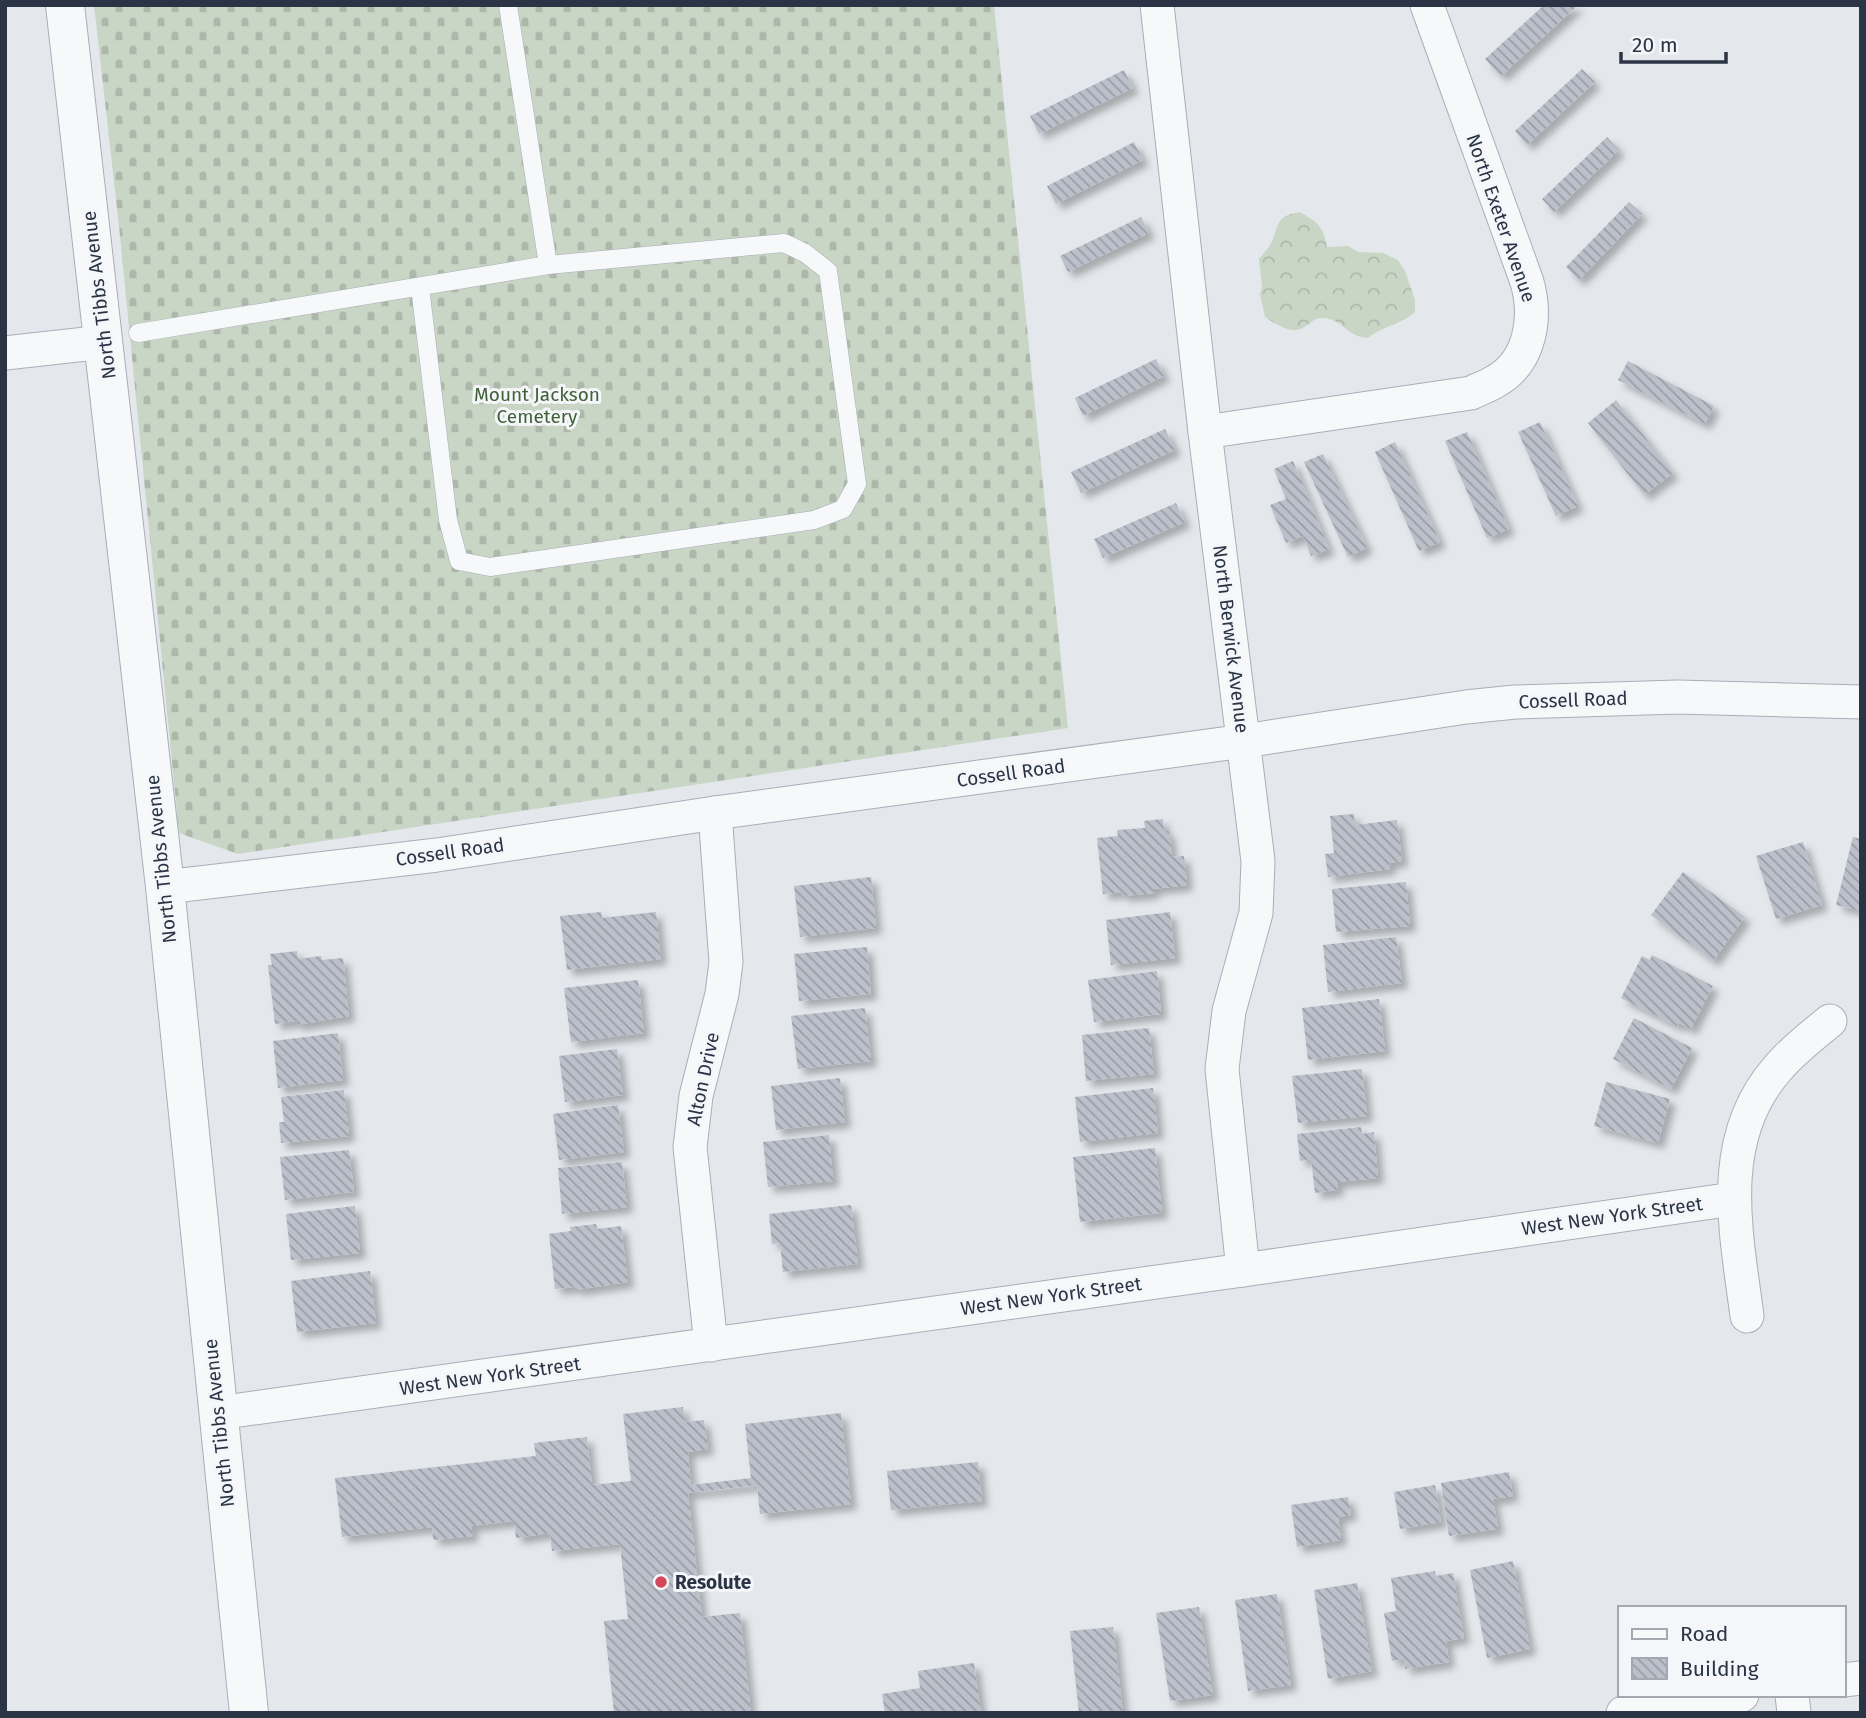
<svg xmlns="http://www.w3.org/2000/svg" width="1866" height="1718" font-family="'Fira Sans',sans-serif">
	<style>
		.forest { fill: url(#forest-crowns) }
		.cemetery { fill: url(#cemetery-stones) }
		.building { fill: url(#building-back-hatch); filter: url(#shadow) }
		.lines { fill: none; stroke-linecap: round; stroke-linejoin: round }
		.service-casing { stroke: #a9aeb7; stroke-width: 19 }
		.minor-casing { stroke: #a9aeb7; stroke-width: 35 }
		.tertiary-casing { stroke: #a9aeb7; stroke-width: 40 }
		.service { stroke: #f7f8fa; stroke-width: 18 }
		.minor { stroke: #f7f8fa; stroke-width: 33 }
		.tertiary { stroke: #f7f8fa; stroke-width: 38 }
		.poi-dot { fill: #d1495b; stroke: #f4f6f9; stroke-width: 2.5 }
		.labels { text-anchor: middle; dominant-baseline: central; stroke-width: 6; stroke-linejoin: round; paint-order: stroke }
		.street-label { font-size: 19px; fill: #2b3445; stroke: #f4f6f9 }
		.park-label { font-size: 19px; fill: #3f6138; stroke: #f4f6f9 }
		.poi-label { font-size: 19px; font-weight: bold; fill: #2b3445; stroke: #f4f6f9; text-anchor: start }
	</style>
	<defs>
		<pattern id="forest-crowns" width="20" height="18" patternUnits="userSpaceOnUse" patternTransform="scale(1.75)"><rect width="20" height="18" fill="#c9d6c5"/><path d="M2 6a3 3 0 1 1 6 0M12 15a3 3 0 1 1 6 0" fill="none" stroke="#adb8ab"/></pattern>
		<pattern id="cemetery-stones" width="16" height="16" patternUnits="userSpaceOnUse" patternTransform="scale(1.75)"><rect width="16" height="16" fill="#c9d6c5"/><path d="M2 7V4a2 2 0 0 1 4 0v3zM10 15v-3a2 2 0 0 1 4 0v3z" fill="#adb8ab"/></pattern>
		<pattern id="building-back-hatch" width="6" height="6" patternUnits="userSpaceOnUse" patternTransform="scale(1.75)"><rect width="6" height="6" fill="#bbc0ca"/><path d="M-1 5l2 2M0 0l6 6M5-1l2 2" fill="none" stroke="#989da6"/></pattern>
		<filter id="shadow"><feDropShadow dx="6" dy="6" stdDeviation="3.5" flood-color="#0004"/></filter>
	</defs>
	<rect width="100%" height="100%" fill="#e4e7ec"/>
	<path class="forest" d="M1300 212C1318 223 1323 225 1327 247L1348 246 1358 252 1383 253 1398 260 1405 271 1415 300V312C1399 326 1384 325 1368 338 1347 336 1345 323 1329 319 1302 312 1311 349 1265 317L1260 294 1262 287 1259 259C1264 253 1270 247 1273 239 1280 220 1278 216 1300 212Z"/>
	<polygon class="cemetery" points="94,5 994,5 1068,728 238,854 179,833 119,226"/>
	<g class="building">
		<polygon points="1544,5 1578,5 1501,76 1485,59"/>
		<polygon points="1582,69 1595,82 1527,145 1515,131"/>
		<polygon points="1124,70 1133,88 1039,134 1030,116"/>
		<polygon points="1607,137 1619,150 1554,212 1542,199"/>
		<polygon points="1134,142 1143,160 1056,204 1047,186"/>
		<polygon points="1629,202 1642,214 1579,280 1566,267"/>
		<polygon points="1141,217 1149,233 1068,272 1060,256"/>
		<polygon points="1156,359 1164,376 1083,416 1075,398"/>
		<polygon points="1628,361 1714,406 1705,424 1618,380"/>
		<polygon points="1616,400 1673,473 1644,495 1588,423"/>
		<polygon points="1540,422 1578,506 1556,516 1518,432"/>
		<polygon points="1165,429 1175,450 1081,493 1071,472"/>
		<polygon points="1467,432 1509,529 1487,538 1445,441"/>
		<polygon points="1395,442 1440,542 1419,551 1375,452"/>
		<polygon points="1323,454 1367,548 1348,557 1304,462"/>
		<polygon points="1293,461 1329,549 1311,556 1303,536 1286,543 1270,505 1286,499 1274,469"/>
		<polygon points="1176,503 1185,522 1103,558 1094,539"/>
		<polygon points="1354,814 1355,825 1397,820 1402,861 1389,863 1390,869 1328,877 1325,854 1334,853 1330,816"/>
		<polygon points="1163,819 1164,831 1169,831 1172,857 1184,856 1187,885 1153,889 1154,893 1123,896 1122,892 1103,894 1097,838 1118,836 1117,830 1145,828 1144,821"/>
		<polygon points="1853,837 1861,839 1861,911 1836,905"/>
		<polygon points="1803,842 1822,905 1776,919 1756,856"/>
		<polygon points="1683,872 1745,917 1713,961 1651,915"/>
		<polygon points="871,877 876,928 800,937 794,886"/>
		<polygon points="1406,882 1410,926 1336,932 1332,889"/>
		<polygon points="601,912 602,918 656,912 661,959 567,970 560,916"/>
		<polygon points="1170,912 1175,958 1111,965 1106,920"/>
		<polygon points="1396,937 1402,983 1328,992 1323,945"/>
		<polygon points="867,947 871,994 799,1001 794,954"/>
		<polygon points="297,951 298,959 321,956 322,960 343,958 349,1016 297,1025 297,1021 275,1024 268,965 272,965 270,954"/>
		<polygon points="1652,955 1713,986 1691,1029 1679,1023 1677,1026 1621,998 1642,956 1650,960"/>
		<polygon points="1157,971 1161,1014 1094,1022 1088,980"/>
		<polygon points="638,980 644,1033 571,1042 564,988"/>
		<polygon points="1379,999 1385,1051 1308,1060 1302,1008"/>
		<polygon points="865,1008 871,1061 798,1069 791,1016"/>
		<polygon points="1634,1018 1692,1048 1671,1089 1613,1059"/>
		<polygon points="1149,1028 1154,1074 1086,1081 1082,1035"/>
		<polygon points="338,1033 343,1080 278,1088 273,1041"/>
		<polygon points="617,1049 623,1095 565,1102 559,1056"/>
		<polygon points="1362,1069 1367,1116 1298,1123 1292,1076"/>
		<polygon points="840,1078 845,1122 776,1130 771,1086"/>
		<polygon points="1606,1082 1670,1099 1658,1143 1594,1126"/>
		<polygon points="1153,1088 1158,1133 1080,1142 1075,1097"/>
		<polygon points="344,1090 349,1136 281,1143 279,1122 284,1122 281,1097"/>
		<polygon points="618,1105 624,1152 559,1160 553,1114"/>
		<polygon points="1361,1127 1362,1134 1374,1132 1378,1178 1337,1182 1338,1190 1315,1193 1311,1159 1300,1161 1297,1134"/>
		<polygon points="829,1135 833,1181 768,1187 763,1142"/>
		<polygon points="1155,1148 1162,1213 1080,1222 1073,1157"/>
		<polygon points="349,1150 354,1192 285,1200 280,1157"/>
		<polygon points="622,1162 627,1207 562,1214 558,1168"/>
		<polygon points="851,1205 858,1264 783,1272 780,1243 772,1244 769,1214"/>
		<polygon points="355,1206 360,1253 291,1260 286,1214"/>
		<polygon points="596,1224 597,1229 621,1226 628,1282 576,1290 576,1287 555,1289 549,1234 571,1231 570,1227"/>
		<polygon points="370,1271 376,1323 297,1332 291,1281"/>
		<polygon points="683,1407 685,1422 704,1420 708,1449 688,1452 691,1485 751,1478 745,1424 841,1413 851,1504 760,1514 757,1485 688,1493 702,1617 740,1613 751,1713 614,1713 604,1621 628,1619 620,1544 552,1551 550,1533 516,1538 514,1521 471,1526 473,1536 433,1540 432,1527 342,1537 335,1478 536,1456 534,1443 587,1437 592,1485 631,1481 623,1414"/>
		<polygon points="978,1462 982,1501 891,1510 887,1471"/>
		<polygon points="1509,1472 1513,1496 1493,1499 1498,1529 1449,1536 1441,1483"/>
		<polygon points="1435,1485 1441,1522 1400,1529 1394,1492"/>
		<polygon points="1348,1497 1351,1515 1338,1517 1341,1540 1297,1547 1291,1505"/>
		<polygon points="1513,1561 1530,1649 1487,1658 1470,1570"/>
		<polygon points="1435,1571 1436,1576 1453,1573 1464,1638 1446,1641 1449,1662 1405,1669 1404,1659 1392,1661 1384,1613 1396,1611 1391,1578"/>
		<polygon points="1357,1583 1372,1671 1328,1679 1314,1590"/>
		<polygon points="1277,1594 1291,1685 1248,1691 1235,1600"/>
		<polygon points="1199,1607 1213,1695 1170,1701 1156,1613"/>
		<polygon points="1113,1627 1123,1713 1079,1713 1070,1631"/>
		<polygon points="974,1663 981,1713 885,1713 882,1694 920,1688 918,1671"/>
	</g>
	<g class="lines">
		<g class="service-casing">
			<g id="service">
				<polyline points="508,5 548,265"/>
				<polyline points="138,333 548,265 784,243 805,253 828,271 857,484 843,509 814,520 490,567 459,561 448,520 420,287"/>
			</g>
		</g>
		<g class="minor-casing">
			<g id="minor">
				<polyline points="1157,5 1205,432 1258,861 1256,913 1229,1011 1222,1069 1243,1270"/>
				<polyline points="5,353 104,342"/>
				<path d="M1205 432 1471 393C1479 389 1488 386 1496 381 1531 361 1537 317 1527 282L1427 5"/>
				<polyline points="165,887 437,855 715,813 1244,741 1466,707 1515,702 1678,697 1861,702"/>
				<path d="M1747 1316C1736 1231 1715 1139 1778 1068 1793 1050 1812 1036 1830 1021"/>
				<polyline points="711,1345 690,1147 696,1096 722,994 726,962 715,813"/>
				<polyline points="218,1413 1243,1270 1733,1199"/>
				<polyline points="1843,1680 1861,1678"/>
				<polyline points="1792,1695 1794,1713"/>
				<polyline points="1623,1713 1742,1695"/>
			</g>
		</g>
		<g class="tertiary-casing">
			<polyline id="tertiary" points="65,5 165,887 249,1713"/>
		</g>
		<use href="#service" class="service"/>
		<use href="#minor" class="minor"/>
		<use href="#tertiary" class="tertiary"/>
	</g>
	<circle class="poi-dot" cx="661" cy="1582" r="7"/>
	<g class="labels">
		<g class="street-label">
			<text transform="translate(1501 218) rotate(71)">North Exeter Avenue</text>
			<text transform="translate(99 295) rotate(-97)">North Tibbs Avenue</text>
			<text transform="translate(1231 639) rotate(83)">North Berwick Avenue</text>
			<text transform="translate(1573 700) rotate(-2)">Cossell Road</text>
			<text transform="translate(1011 773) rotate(-8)">Cossell Road</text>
			<text transform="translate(450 852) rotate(-8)">Cossell Road</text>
			<text transform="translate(161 859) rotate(-96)">North Tibbs Avenue</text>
			<text transform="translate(703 1079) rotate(-78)">Alton Drive</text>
			<text transform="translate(1612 1216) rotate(-8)">West New York Street</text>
			<text transform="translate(1051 1296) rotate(-8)">West New York Street</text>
			<text transform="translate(490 1376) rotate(-8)">West New York Street</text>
			<text transform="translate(219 1423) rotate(-96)">North Tibbs Avenue</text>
		</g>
		<g class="park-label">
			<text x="537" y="394">Mount Jackson<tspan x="537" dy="22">Cemetery</tspan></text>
		</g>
		<g class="poi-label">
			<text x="675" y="1582">Resolute</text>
		</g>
	</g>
	<rect width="1866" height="1718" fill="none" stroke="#2b3445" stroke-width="14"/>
	<rect x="1618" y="1606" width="228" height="91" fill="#f4f6f9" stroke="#a4a8b1" stroke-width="2"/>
	<rect x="1632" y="1629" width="35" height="10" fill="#f7f8fa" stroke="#a4a8b1" stroke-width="2"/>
	<text x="1680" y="1641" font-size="21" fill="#2b3445">Road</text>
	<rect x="1632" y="1658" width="35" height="21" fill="url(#building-back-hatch)" stroke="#a4a8b1" stroke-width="2"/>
	<text x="1680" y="1676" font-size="21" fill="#2b3445">Building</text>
	<path d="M1621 52v10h105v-10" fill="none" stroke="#2b3445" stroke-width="3.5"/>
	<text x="1632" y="52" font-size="21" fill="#2b3445" stroke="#f4f6f9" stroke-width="5" paint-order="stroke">20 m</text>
</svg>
